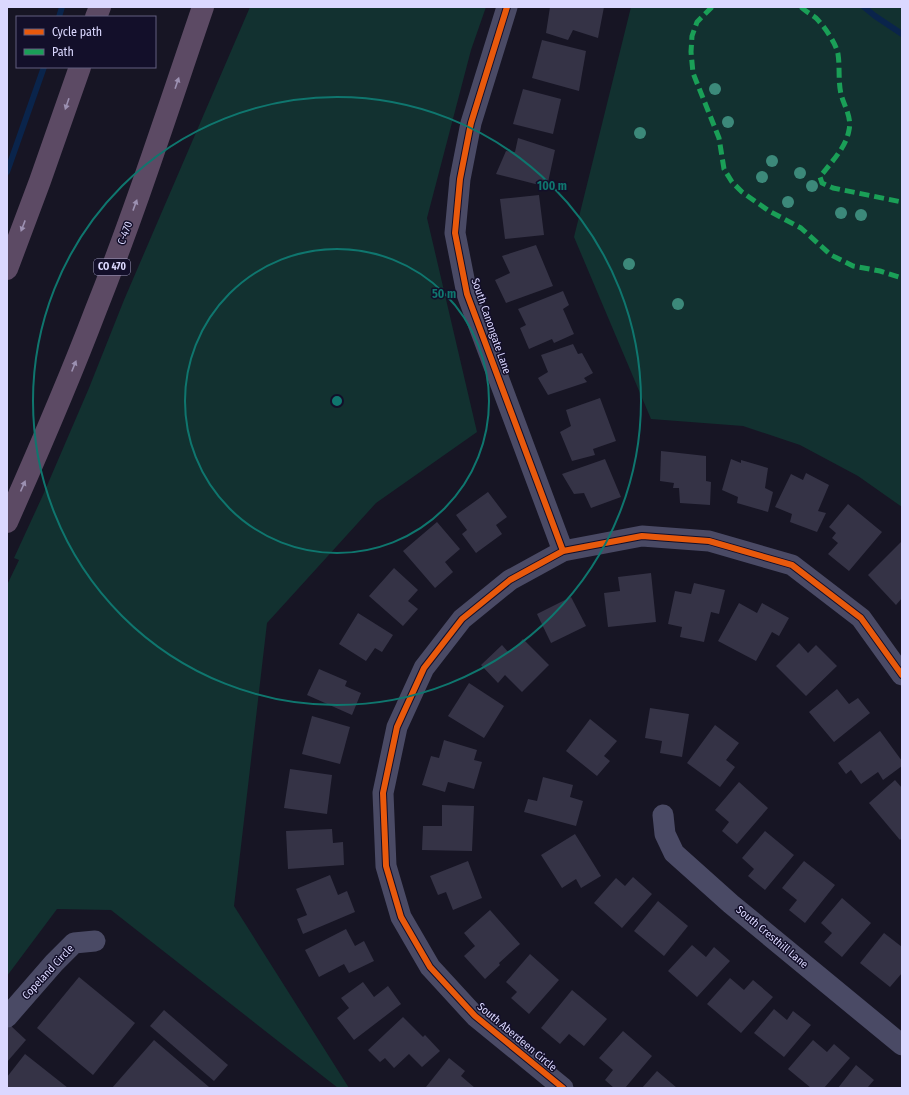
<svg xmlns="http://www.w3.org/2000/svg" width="909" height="1095" font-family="'Fira Sans Condensed',sans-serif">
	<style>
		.green { fill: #123130 }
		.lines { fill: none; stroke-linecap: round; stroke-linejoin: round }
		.stream { stroke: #0a244b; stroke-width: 6 }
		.building { fill: #353346 }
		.minor { stroke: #4a4a65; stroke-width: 21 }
		.highway { stroke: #5c4a64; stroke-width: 22 }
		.quiet { stroke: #1a9f57; stroke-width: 5; stroke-dasharray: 10 5; stroke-linecap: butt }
		.cycleway-casing { stroke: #130f2a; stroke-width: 8 }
		.cycleway { stroke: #e8590c; stroke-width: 6 }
		.tree { fill: #3c897a }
		.oneway { fill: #9c91b2 }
		.ring { fill: none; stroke: #0f766e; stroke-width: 2 }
		.labels { text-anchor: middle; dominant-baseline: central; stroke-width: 3; stroke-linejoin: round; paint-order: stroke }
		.shield { fill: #130f2a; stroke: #9f9cbf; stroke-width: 1 }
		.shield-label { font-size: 10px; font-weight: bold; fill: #dbd8ff }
		.street-label { font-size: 11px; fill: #dbd8ff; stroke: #130f2a }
		.centre { fill: #0f766e; stroke: #130f2a; stroke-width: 2 }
		.ring-label { font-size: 12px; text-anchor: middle; font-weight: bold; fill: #0f766e; stroke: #130f2a; stroke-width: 3; stroke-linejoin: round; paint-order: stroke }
	</style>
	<rect width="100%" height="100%" fill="#171524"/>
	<g class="green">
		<polygon points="250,7 486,7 471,50 427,218 477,432 376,503 267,623 234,906 349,1088 338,1088 111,910 57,909 7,976 7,585 19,560 14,558 43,495 89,388 124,300"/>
		<polygon points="631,7 902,7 902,507 858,476 800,445 743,426 651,419 574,237"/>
	</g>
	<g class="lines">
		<g class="stream">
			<polyline points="864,7 875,16 902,34"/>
			<polyline points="59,17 62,7"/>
			<polyline points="7,172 44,67"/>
		</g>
	</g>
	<g class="building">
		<polygon points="550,7 604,7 598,38 573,30 568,40 546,33"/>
		<polygon points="542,40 586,51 579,91 532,78"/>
		<polygon points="523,89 561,99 553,134 513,124"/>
		<polygon points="518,138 555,150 547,187 496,174 506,151 515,152"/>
		<polygon points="539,195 544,235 505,239 500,199"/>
		<polygon points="536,245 553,286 506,303 495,280 510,273 502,256"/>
		<polygon points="563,291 569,305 563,309 574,334 554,343 552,339 529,349 520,328 526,325 518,309"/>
		<polygon points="573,344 578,354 582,353 593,373 584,378 587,382 548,395 538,378 548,372 541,355"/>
		<polygon points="600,398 616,441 593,449 595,455 572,461 560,432 571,426 566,410"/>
		<polygon points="661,451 706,456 706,481 711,482 710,505 680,503 679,488 673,488 674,483 660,481"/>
		<polygon points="605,459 621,497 591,508 584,493 574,494 562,474"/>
		<polygon points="731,459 741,463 741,460 768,468 765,488 773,492 768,512 737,503 738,497 722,490"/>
		<polygon points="806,473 829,485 818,511 826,513 817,532 790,522 792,514 775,507 791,474 803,480"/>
		<polygon points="488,492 507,517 496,525 502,534 476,553 462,534 467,530 456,515"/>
		<polygon points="848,504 882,532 849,571 828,554 838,543 832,538 836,533 829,527"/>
		<polygon points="437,522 460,549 445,562 453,572 435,588 403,551"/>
		<polygon points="902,541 902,598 896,605 868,575"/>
		<polygon points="394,568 418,590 408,601 418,609 403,626 369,596"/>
		<polygon points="651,573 656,622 608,627 604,593 620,591 618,577"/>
		<polygon points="694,583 725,590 719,614 711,612 704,642 680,637 682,627 668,624 675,591 691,594"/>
		<polygon points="571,597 586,626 551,643 537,614"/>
		<polygon points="739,603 757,613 762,603 789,618 779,636 772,632 756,661 718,641"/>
		<polygon points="358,613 393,635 382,652 375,648 366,661 339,644"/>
		<polygon points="523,639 549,665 522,692 505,675 498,683 481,665 502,645 509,653"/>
		<polygon points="799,643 808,653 816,645 837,666 806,696 776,666"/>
		<polygon points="319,669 347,681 345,686 361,693 352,715 307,695"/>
		<polygon points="469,683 504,706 484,738 448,716"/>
		<polygon points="837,689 849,704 858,698 870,713 834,742 809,712"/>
		<polygon points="650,708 689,714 682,757 660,753 662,741 645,738"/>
		<polygon points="312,716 350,727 340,764 302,754"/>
		<polygon points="590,719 617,741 604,756 610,761 597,776 566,751"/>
		<polygon points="715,725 739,743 726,760 735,767 720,787 687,763"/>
		<polygon points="880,731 902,761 902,766 883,780 878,772 861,784 851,770 846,774 838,763"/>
		<polygon points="444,740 477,750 474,760 482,762 474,789 448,782 445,792 422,785 431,756 439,758"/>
		<polygon points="290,769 332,775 327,814 284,808"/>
		<polygon points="543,777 573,785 570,797 583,801 576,826 524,812 528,799 537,801"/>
		<polygon points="895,780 902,788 902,838 900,840 869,803"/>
		<polygon points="739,782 768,808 737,844 722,831 729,822 715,810"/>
		<polygon points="442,805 474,806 472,851 422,850 423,826 442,826"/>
		<polygon points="332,829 333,843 343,842 344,865 288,869 286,831"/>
		<polygon points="765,831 794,855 765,890 748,876 754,869 742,858"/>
		<polygon points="575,834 601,876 581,888 576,879 562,888 541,855"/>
		<polygon points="468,861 482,898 453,910 446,892 438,895 430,876"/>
		<polygon points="804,861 835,885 805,923 789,910 797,900 782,888"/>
		<polygon points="330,875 338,895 347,891 355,912 303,934 297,919 307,915 296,889"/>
		<polygon points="633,877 652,894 622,928 594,903 616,878 625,886"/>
		<polygon points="842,898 871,923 842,957 824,942 832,933 821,923"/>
		<polygon points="658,901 688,926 664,956 634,931"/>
		<polygon points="490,910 520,944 499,963 500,965 485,979 464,956 475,946 464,933"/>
		<polygon points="346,929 355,946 364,941 374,961 349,973 344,964 319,977 305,950"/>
		<polygon points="884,933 902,947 902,973 890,987 860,963"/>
		<polygon points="692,945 706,957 714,947 730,961 697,997 668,971"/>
		<polygon points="530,954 559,980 529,1014 511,998 517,992 506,982"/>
		<polygon points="79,977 135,1023 93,1075 37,1028"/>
		<polygon points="730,978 744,990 753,980 773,997 741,1033 707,1004"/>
		<polygon points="363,982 374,997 388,986 401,1004 354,1040 337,1018 349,1008 341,998"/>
		<polygon points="572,990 607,1019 584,1046 569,1034 560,1044 541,1028"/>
		<polygon points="774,1009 787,1020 793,1011 811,1025 784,1057 754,1033"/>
		<polygon points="164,1010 228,1065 214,1081 150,1026"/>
		<polygon points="403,1017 423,1037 425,1035 440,1051 422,1067 409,1054 394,1068 385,1058 380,1062 368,1050"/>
		<polygon points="10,1025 26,1040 7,1062 7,1028"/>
		<polygon points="623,1031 652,1056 625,1088 614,1088 605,1080 613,1070 599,1058"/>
		<polygon points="154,1040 209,1087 207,1088 112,1088"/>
		<polygon points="813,1040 827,1052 834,1044 850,1058 824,1088 811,1088 788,1069"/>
		<polygon points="25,1054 68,1088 7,1088 7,1077"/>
		<polygon points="449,1058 465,1071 461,1076 475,1088 427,1088 426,1087"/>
		<polygon points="856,1065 874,1080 868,1087 869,1088 838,1088"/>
		<polygon points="657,1071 677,1088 642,1088"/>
	</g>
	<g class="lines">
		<g class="minor">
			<polyline points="507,7 471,123 460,179 455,233 467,294 563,551"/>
			<polyline points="663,815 665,834 674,853 731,904 902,1045"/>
			<polyline points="7,1017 54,963 74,943 95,941"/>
			<polyline points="563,1088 475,1016 430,967 401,917 386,866 383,793 397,727 424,668 462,619 510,580 563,551 642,536 709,541 792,565 861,618 902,675"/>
		</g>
		<g class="highway">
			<polyline points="96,17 100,7"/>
			<polyline points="7,269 40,181 80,67"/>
			<path d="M7 522C38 452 68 383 95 312 135 212 168 109 203 7"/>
		</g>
		<g class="quiet">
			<polyline points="712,7 697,22 692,36 691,52 693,73 719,138 724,169 732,182 742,192 769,211 801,228 831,255 853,266 880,271 902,278"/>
			<path d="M801 7C805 11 811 14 816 18 824 26 836 43 838 54 840 67 838 81 841 94 844 106 852 117 849 130 846 148 831 162 820 177L822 183 833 188 902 202"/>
		</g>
		<g class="cycleway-casing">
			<g id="cycleway">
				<polyline points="507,7 471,123 460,179 455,233 467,294 563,551"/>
				<polyline points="563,1088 475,1016 430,967 401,917 386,866 383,793 397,727 424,668 462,619 510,580 563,551 642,536 709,541 792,565 861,618 902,675"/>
			</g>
		</g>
		<use href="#cycleway" class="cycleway"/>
	</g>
	<g class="tree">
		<circle cx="715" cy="89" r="6"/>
		<circle cx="728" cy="122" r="6"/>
		<circle cx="640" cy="133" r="6"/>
		<circle cx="772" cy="161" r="6"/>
		<circle cx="800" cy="173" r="6"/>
		<circle cx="762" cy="177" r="6"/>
		<circle cx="812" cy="186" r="6"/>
		<circle cx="788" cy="202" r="6"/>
		<circle cx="841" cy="213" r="6"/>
		<circle cx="861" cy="215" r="6"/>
		<circle cx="629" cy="264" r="6"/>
		<circle cx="678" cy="304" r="6"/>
	</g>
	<defs><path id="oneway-solid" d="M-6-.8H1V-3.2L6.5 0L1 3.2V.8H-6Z"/></defs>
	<g class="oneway">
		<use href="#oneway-solid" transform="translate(177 83) rotate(-71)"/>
		<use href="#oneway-solid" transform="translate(67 104) rotate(109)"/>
		<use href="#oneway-solid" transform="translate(135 205) rotate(-70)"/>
		<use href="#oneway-solid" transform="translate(23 226) rotate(111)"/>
		<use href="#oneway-solid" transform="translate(74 366) rotate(-68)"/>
		<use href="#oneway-solid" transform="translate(23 486) rotate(-66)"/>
	</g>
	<g class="ring">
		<circle cx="337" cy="401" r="152"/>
		<circle cx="337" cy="401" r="304"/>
	</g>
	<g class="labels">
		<rect class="shield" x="94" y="259" width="36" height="16" rx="3"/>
		<g class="shield-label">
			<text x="112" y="267">CO 470</text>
		</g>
		<g class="street-label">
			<text transform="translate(125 233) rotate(-70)">C-470</text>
			<text transform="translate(491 326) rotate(71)">South Canongate Lane</text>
			<text transform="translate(772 937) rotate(40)">South Cresthill Lane</text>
			<text transform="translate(48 972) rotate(-47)">Copeland Circle</text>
			<text transform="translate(517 1037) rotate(40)">South Aberdeen Circle</text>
		</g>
	</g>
	<circle cx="337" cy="401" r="6" class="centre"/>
	<g class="ring-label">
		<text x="552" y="190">100 m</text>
		<text x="444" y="298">50 m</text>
	</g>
	<rect width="909" height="1095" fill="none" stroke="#dbd8ff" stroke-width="16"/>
	<rect x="16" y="16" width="140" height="52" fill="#130f2a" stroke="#635f7f"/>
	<rect x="24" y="29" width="20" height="6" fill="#e8590c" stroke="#635f7f"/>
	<text x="52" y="36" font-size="12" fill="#dbd8ff">Cycle path</text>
	<rect x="24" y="49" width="20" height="6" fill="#1a9f57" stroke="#635f7f"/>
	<text x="52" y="56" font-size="12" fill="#dbd8ff">Path</text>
</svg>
